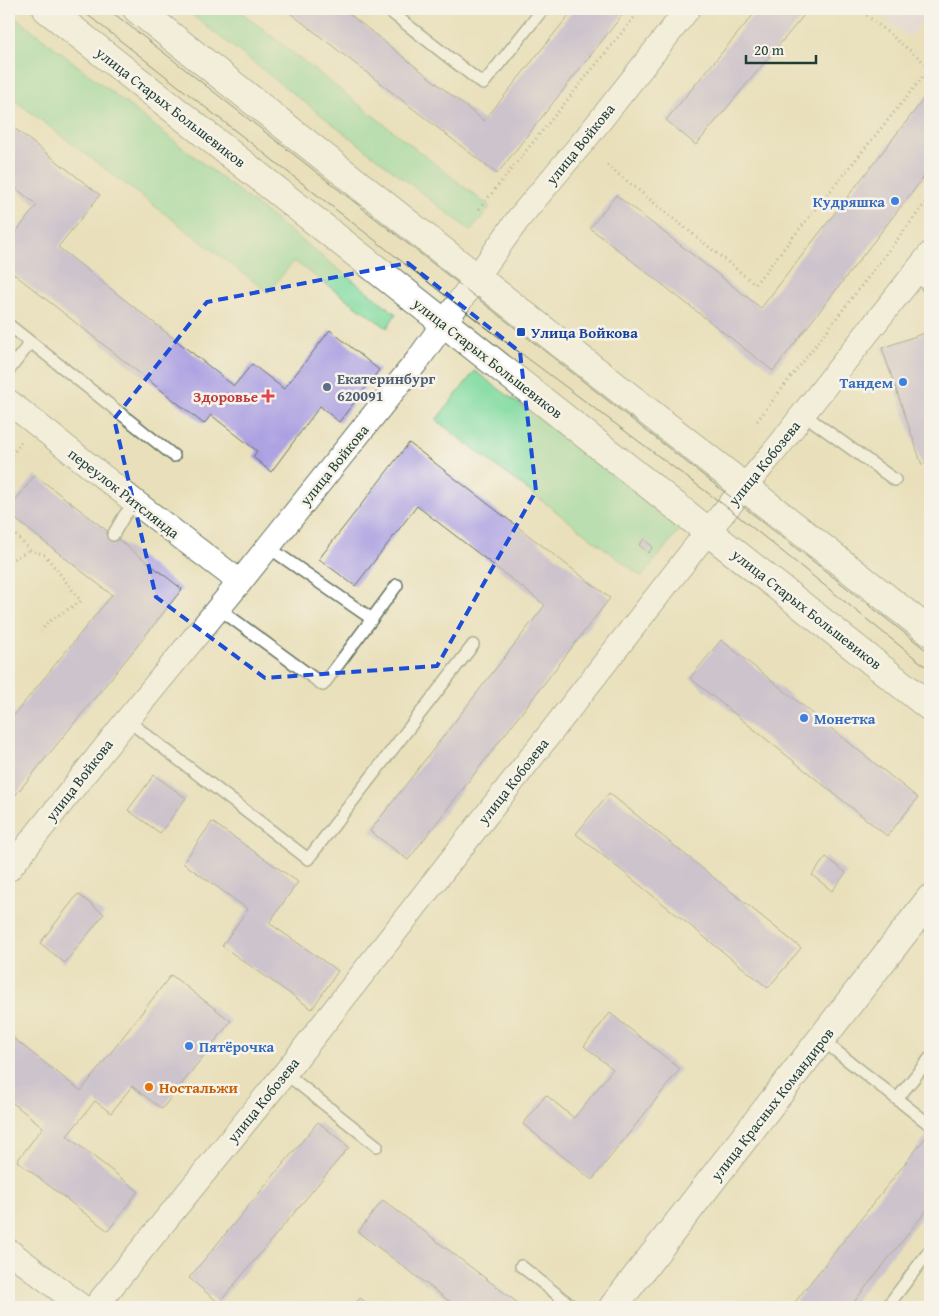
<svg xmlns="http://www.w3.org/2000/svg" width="939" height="1316" font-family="'Gentium Book Plus',serif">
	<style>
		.built { fill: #e0d4f4 }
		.green { fill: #81dba1; stroke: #508c6a }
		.building { fill: #aa9fe2 }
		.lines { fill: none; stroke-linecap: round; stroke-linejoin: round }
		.lane-casing { stroke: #667663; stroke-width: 14 }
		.street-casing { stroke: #667663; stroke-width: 26 }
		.secondary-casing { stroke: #667663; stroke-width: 30 }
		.path { stroke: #667663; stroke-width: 3; stroke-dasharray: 1 4; stroke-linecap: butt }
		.lane { stroke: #fff; stroke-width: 11 }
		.street { stroke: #fff; stroke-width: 24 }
		.secondary { stroke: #fff; stroke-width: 28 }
		.tram { stroke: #1f3d34; stroke-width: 1 }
		.marked { fill: none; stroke: #1d4ed8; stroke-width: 4; stroke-dasharray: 10 6; stroke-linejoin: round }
		.shop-dot { fill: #3f7fe0; stroke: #f7f3e8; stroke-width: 2 }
		.transit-dot { fill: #1a4fb4; stroke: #f7f3e8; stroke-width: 2 }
		.service-dot { fill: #5c6f8a; stroke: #f7f3e8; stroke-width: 2 }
		.health-dot { fill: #e0444e; stroke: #f7f3e8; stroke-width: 2 }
		.food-dot { fill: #e8710a; stroke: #f7f3e8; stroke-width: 2 }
		.labels { text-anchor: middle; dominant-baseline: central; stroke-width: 5; stroke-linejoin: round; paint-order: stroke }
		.street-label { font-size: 15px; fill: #1f3d34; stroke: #f7f3e8 }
		.shop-label { font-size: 15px; font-weight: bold; fill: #366cbe; stroke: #f7f3e8; text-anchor: end }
		.transit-label { font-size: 15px; font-weight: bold; fill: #164399; stroke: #f7f3e8; text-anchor: start }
		.service-label { font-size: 15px; font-weight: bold; fill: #4e5e75; stroke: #f7f3e8; text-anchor: start }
		.health-label { font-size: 15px; font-weight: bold; fill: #be3a42; stroke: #f7f3e8; text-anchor: end }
		.food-label { font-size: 15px; font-weight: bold; fill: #c56008; stroke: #f7f3e8; text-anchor: start }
	</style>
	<rect width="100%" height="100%" fill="#f7f3e8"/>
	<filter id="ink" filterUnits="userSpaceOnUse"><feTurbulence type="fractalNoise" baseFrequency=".02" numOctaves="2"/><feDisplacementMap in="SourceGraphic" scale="10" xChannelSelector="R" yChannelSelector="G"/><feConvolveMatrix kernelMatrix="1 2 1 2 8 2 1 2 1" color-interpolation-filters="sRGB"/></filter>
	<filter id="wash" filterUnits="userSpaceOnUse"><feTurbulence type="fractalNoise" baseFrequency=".0096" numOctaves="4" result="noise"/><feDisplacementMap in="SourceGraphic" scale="20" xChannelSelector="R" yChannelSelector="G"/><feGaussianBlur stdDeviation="1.12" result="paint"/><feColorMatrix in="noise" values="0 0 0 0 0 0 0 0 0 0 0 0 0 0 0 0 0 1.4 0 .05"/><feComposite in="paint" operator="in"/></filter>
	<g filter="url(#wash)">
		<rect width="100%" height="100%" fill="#e9e0bb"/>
		<polygon class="built" points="873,9 930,9 930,12 909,37"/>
		<g class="green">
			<polygon points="184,9 237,9 490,207 471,231"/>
			<polygon points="9,12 396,314 387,328 294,261 268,292 9,96"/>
			<polygon points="475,371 682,526 642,577 436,420"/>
		</g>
		<g id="blocks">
			<g class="building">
				<polygon points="285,9 343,9 484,121 574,9 627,9 497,174"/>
				<polygon points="758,9 809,9 696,145 666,120"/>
				<polygon points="930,91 930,169 773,371 590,228 616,195 761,308"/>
				<polygon points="9,124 100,195 58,247 234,386 252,364 284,389 330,330 379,370 339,422 320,406 271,472 253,457 257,451 211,415 204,424 9,270 9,241 37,205 9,183"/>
				<polygon points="930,331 930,461 922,465 882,348"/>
				<polygon points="409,443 610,598 408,860 370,831 545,605 417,506 355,586 319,559"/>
				<polygon points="35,475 182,589 134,650 9,803 9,721 112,595 9,514 9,509"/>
				<polygon points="644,539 653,547 648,553 639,545"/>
				<polygon points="721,640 918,798 887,836 690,678"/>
				<polygon points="154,775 186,798 160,833 128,810"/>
				<polygon points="609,793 801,948 768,988 576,834"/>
				<polygon points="212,822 298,882 269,923 338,971 312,1009 222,946 248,909 183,863"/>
				<polygon points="826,857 846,873 832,891 812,875"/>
				<polygon points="78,894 104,914 65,963 40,943"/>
				<polygon points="171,975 231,1021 162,1109 132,1086 111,1113 95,1101 67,1136 138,1191 108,1231 17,1161 43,1127 9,1100 9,1035 81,1091"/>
				<polygon points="610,1013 680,1069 592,1180 523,1124 546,1095 574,1118 613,1069 584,1046"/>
				<polygon points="318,1122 349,1147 219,1303 189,1278"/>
				<polygon points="930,1132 930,1206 850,1307 791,1307"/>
				<polygon points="383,1200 523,1307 457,1307 358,1232"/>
				<polygon points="360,1298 372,1307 353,1307"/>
			</g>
		</g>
	</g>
	<g filter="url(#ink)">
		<use href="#blocks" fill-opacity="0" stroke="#667663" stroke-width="1"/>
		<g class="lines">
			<g class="lane-casing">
				<g id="lane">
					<polyline points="387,9 483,84 543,9"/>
					<polyline points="916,272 930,290"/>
					<polyline points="9,325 174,456"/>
					<polyline points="9,370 30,343"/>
					<polyline points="803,414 895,480"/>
					<polyline points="113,535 124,516 135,502"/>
					<polyline points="268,547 372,619"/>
					<polyline points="218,608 323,685 397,585"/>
					<polyline points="127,720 308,859 473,645"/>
					<polyline points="822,1040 930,1125"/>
					<polyline points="285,1073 377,1146"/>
					<polyline points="897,1099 930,1058"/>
					<polyline points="521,1266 573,1307"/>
					<polyline points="887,1307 930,1250"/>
				</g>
			</g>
			<g class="street-casing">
				<g id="street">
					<polyline points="9,402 135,502 240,582"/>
					<polyline points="9,869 127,720 240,582 417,361 519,218 587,137 688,9"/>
					<polyline points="9,1251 82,1307"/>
					<polyline points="95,1307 285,1073 708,531 782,442 803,414 930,254"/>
				</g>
			</g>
			<g class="secondary-casing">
				<g id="secondary">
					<polyline points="47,9 930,707"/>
					<polyline points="137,9 454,260 930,632"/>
					<polyline points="613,1307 930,899"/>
				</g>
			</g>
			<g class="path">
				<polyline points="859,9 930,67"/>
				<polyline points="607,165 755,284 930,68"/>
				<polyline points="479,209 641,9"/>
				<polyline points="757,421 930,197"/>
				<polyline points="9,459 22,441"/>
				<polyline points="9,528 30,550 45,555 81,601 48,622 41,631"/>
				<polyline points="9,561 30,550"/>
			</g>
			<use href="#lane" class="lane"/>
			<use href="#street" class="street"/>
			<use href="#secondary" class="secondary"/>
			<g class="tram">
				<polyline points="80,9 483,325 728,508 930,670"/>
				<polyline points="108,9 930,653"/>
			</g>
		</g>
	</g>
	<path d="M0 0H939V1316H0ZM408 263 520 352 536 491 437 666 265 678 156 597 114 419 207 302Z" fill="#e9e0bb" fill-opacity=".55" fill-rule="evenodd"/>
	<path class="marked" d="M408 263 520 352 536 491 437 666 265 678 156 597 114 419 207 302Z"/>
	<g class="shop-dot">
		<circle cx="895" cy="201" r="5"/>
		<circle cx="903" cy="382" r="5"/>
		<circle cx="804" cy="718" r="5"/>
		<circle cx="189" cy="1046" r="5"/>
	</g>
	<rect class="transit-dot" x="516" y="327" width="10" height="10" rx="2.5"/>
	<circle class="service-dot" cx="327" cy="387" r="5"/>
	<path class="health-dot" d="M265.5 388.5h5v5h5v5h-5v5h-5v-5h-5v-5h5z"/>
	<circle class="food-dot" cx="149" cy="1087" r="5"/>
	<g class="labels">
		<g class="street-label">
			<text transform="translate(171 107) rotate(38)">улица Старых Большевиков</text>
			<text transform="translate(580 144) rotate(-51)">улица Войкова</text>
			<text transform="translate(488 358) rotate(38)">улица Старых Большевиков</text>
			<text transform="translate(764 463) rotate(-51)">улица Кобозева</text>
			<text transform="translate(334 465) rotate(-51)">улица Войкова</text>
			<text transform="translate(124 493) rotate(38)">переулок Ритслянда</text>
			<text transform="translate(807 609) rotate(38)">улица Старых Большевиков</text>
			<text transform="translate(79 780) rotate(-52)">улица Войкова</text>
			<text transform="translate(513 781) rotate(-52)">улица Кобозева</text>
			<text transform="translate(263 1100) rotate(-51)">улица Кобозева</text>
			<text transform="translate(772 1104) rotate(-52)">улица Красных Командиров</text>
		</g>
		<g class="shop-label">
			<text x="885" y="201">Кудряшка</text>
			<text x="893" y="382">Тандем</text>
			<text x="814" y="718" text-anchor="start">Монетка</text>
			<text x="199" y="1046" text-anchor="start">Пятёрочка</text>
		</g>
		<g class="transit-label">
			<text x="531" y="332">Улица Войкова</text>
		</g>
		<g class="service-label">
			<text x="337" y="378">Екатеринбург<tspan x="337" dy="17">620091</tspan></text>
		</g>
		<g class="health-label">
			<text x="258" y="396">Здоровье</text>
		</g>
		<g class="food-label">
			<text x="159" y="1087">Ностальжи</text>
		</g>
	</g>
	<rect width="939" height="1316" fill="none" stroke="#f7f3e8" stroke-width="30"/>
	<path d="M746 55v8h70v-8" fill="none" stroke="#1f3d34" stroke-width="2.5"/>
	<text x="754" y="55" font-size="15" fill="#1f3d34" stroke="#f7f3e8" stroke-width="4" paint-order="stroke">20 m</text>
</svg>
